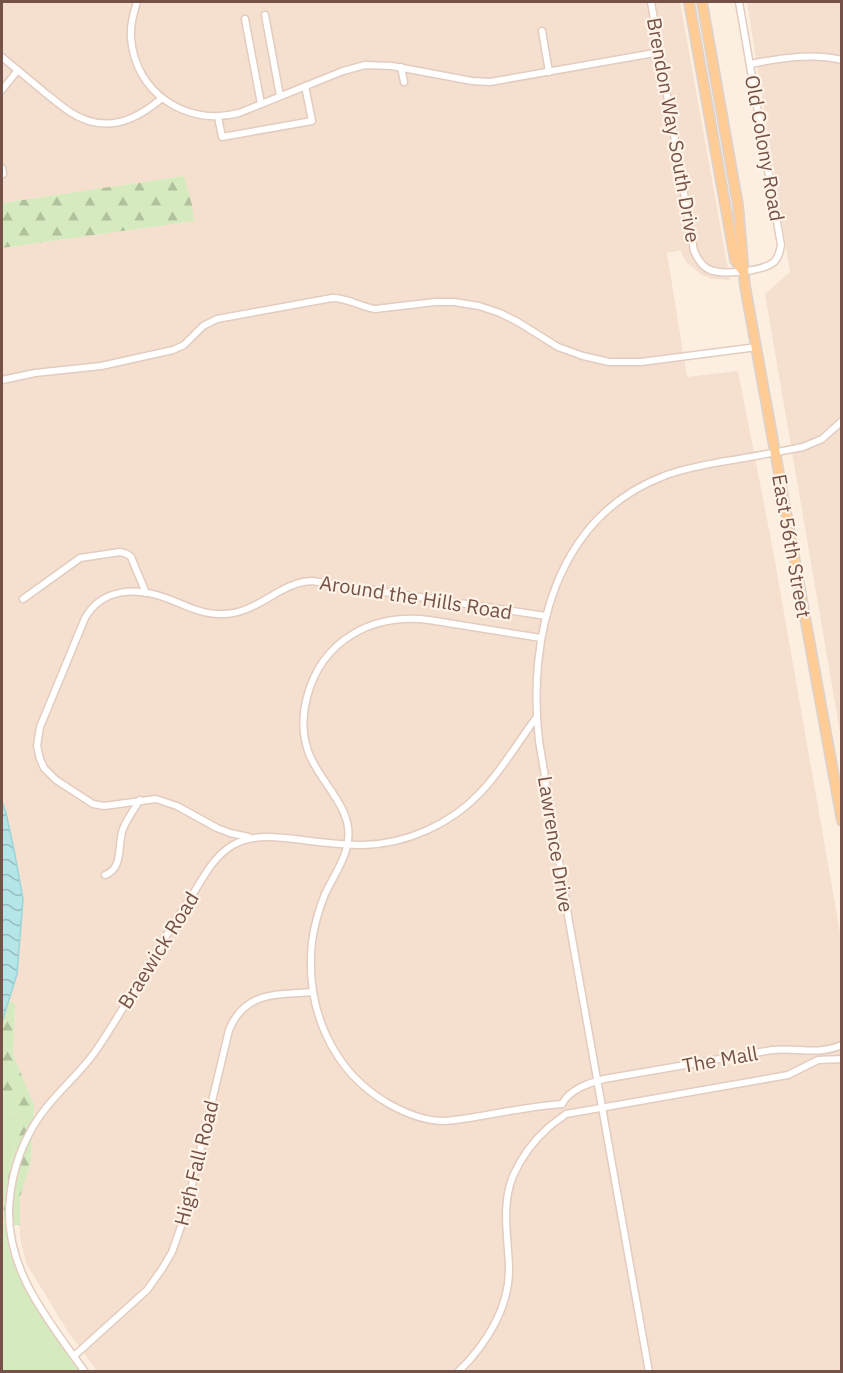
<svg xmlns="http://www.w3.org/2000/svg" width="843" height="1373" font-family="'IBM Plex Sans',sans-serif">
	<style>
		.residential { fill: #f5dfce }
		.grass { fill: #d5ebbf }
		.forest { fill: url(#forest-firs) }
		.water { fill: url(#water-waves); stroke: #9ad6d9; stroke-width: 1.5 }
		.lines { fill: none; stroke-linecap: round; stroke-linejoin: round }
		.street-casing { stroke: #e3ccbf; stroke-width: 9 }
		.primary-casing { stroke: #dbd2cf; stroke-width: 12 }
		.street { stroke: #fff; stroke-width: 6 }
		.primary { stroke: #ffcc96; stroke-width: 9 }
		.labels { text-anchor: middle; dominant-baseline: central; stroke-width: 4.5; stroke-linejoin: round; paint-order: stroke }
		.street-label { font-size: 20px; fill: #755247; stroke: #fff3e7 }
	</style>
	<defs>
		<pattern id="forest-firs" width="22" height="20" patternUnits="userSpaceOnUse" patternTransform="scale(1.5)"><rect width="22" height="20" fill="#d5ebbf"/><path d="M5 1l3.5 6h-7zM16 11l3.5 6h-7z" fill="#b1c19d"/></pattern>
		<pattern id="water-waves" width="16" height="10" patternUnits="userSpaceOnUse" patternTransform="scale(1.5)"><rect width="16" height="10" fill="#b4e5e7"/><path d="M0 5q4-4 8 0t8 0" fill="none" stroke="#97bcbd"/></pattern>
	</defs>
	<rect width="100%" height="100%" fill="#fdefe0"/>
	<g class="residential">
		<polygon points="2,2 680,2 730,280 712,279 702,275 687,263 683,257 681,250 667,253 687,377 738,371 773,550 841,938 841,1371 97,1371 68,1332 26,1263 20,1237 20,1196 31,1161 34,1106 13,1054 15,1004 9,1001 17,973 21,930 6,813 2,802 2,248 194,221 184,176 2,203"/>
		<polygon points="747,2 841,2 841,738 765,294 790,272"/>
	</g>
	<polygon class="grass" points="8,1112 18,1114 21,1124 10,1164 3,1214 10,1253 21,1282 81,1371 2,1372 2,1115"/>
	<g class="forest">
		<polygon points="184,176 192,205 194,221 2,248 2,203"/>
		<polygon points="9,1001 15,1004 13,1054 34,1105 31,1161 20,1197 20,1225 6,1226 3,1214 10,1164 21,1124 18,1114 8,1112 2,1115 2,1022"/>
	</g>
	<polygon class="water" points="2,802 6,813 15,855 23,899 17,974 2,1022"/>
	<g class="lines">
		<g class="street-casing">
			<g id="street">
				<path d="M137 2C133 14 130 26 131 38 135 93 187 127 239 113L343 71 365 65 392 66 472 81 490 82 660 52"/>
				<path d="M651 2 694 251C697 258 701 265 708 269 721 276 763 271 774 262 779 257 780 251 781 245L739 2"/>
				<polyline points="265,15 280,96"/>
				<polyline points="245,19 261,104"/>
				<polyline points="542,31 549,72"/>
				<path d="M2 57C16 69 30 80 44 92 53 99 61 106 70 112 104 134 134 122 162 98"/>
				<path d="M750 64C781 58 810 53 842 60"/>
				<polyline points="401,67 404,82"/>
				<polyline points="2,90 18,70"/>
				<polyline points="218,117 222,137 312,121 305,86"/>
				<polyline points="2,168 3,174"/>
				<path d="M2 380 35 373 101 366 173 350 184 345 203 326 217 319 332 298C349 298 360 307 375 309L435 302H454L479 306 500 313 518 322 558 347 583 356 609 362H641L757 347"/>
				<polyline points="23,599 80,558 120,552 127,554 131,557 146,593"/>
				<path d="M541 638 429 620C372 613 322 640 307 697 302 715 302 733 308 751 318 781 353 807 348 840 346 859 333 877 325 894 319 909 314 926 312 942 305 1007 331 1071 389 1104 405 1113 422 1120 441 1121 454 1121 468 1118 481 1116 508 1111 535 1106 562 1104"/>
				<path d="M249 837 230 833 217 828 177 806 156 799 104 806 93 804 56 780 44 768 40 759 37 746 40 727 85 618C102 588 136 587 166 598 183 604 200 614 219 614 257 616 278 582 312 581L546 616"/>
				<path d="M105 875C124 868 117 845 123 829 127 819 134 809 140 800"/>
				<path d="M562 1104C570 1089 589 1083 604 1079L772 1050C798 1047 815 1056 842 1045"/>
				<path d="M74 1356 147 1290 162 1269 172 1252 184 1218 229 1030C245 991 276 995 312 992"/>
				<path d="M85 1372C50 1322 8 1274 9 1211 10 1185 16 1159 28 1136 44 1102 74 1081 95 1052 130 1001 158 945 193 894 204 876 214 856 233 845 256 832 285 838 310 841 327 843 345 845 363 845 407 844 451 824 481 792 502 770 518 742 536 718"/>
				<path d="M458 1372C486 1345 510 1307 509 1267 508 1236 501 1205 513 1176 521 1158 533 1141 548 1128 553 1123 560 1119 566 1114L788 1075 818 1060 842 1059"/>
				<path d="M649 1372 570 927 539 741C527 636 556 517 664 476 684 468 705 465 726 461 752 457 777 452 803 447L822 439 842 421"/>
			</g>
		</g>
		<g class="primary-casing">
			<g id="primary">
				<polyline points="689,2 735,260 743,271"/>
				<polyline points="702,2 738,205 745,286 842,821"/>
			</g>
		</g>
		<use href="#street" class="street"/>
		<use href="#primary" class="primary"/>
	</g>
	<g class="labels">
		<g class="street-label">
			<text transform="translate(674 130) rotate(80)">Brendon Way South Drive</text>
			<text transform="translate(765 148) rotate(80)">Old Colony Road</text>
			<text transform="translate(792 546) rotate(80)">East 56th Street</text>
			<text transform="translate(416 597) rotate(9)">Around the Hills Road</text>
			<text transform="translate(556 844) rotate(81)">Lawrence Drive</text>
			<text transform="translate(158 950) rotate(-58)">Braewick Road</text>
			<text transform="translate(720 1059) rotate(-10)">The Mall</text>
			<text transform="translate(196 1163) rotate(-76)">High Fall Road</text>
		</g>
	</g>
	<rect width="843" height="1373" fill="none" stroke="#755247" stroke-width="6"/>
</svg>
